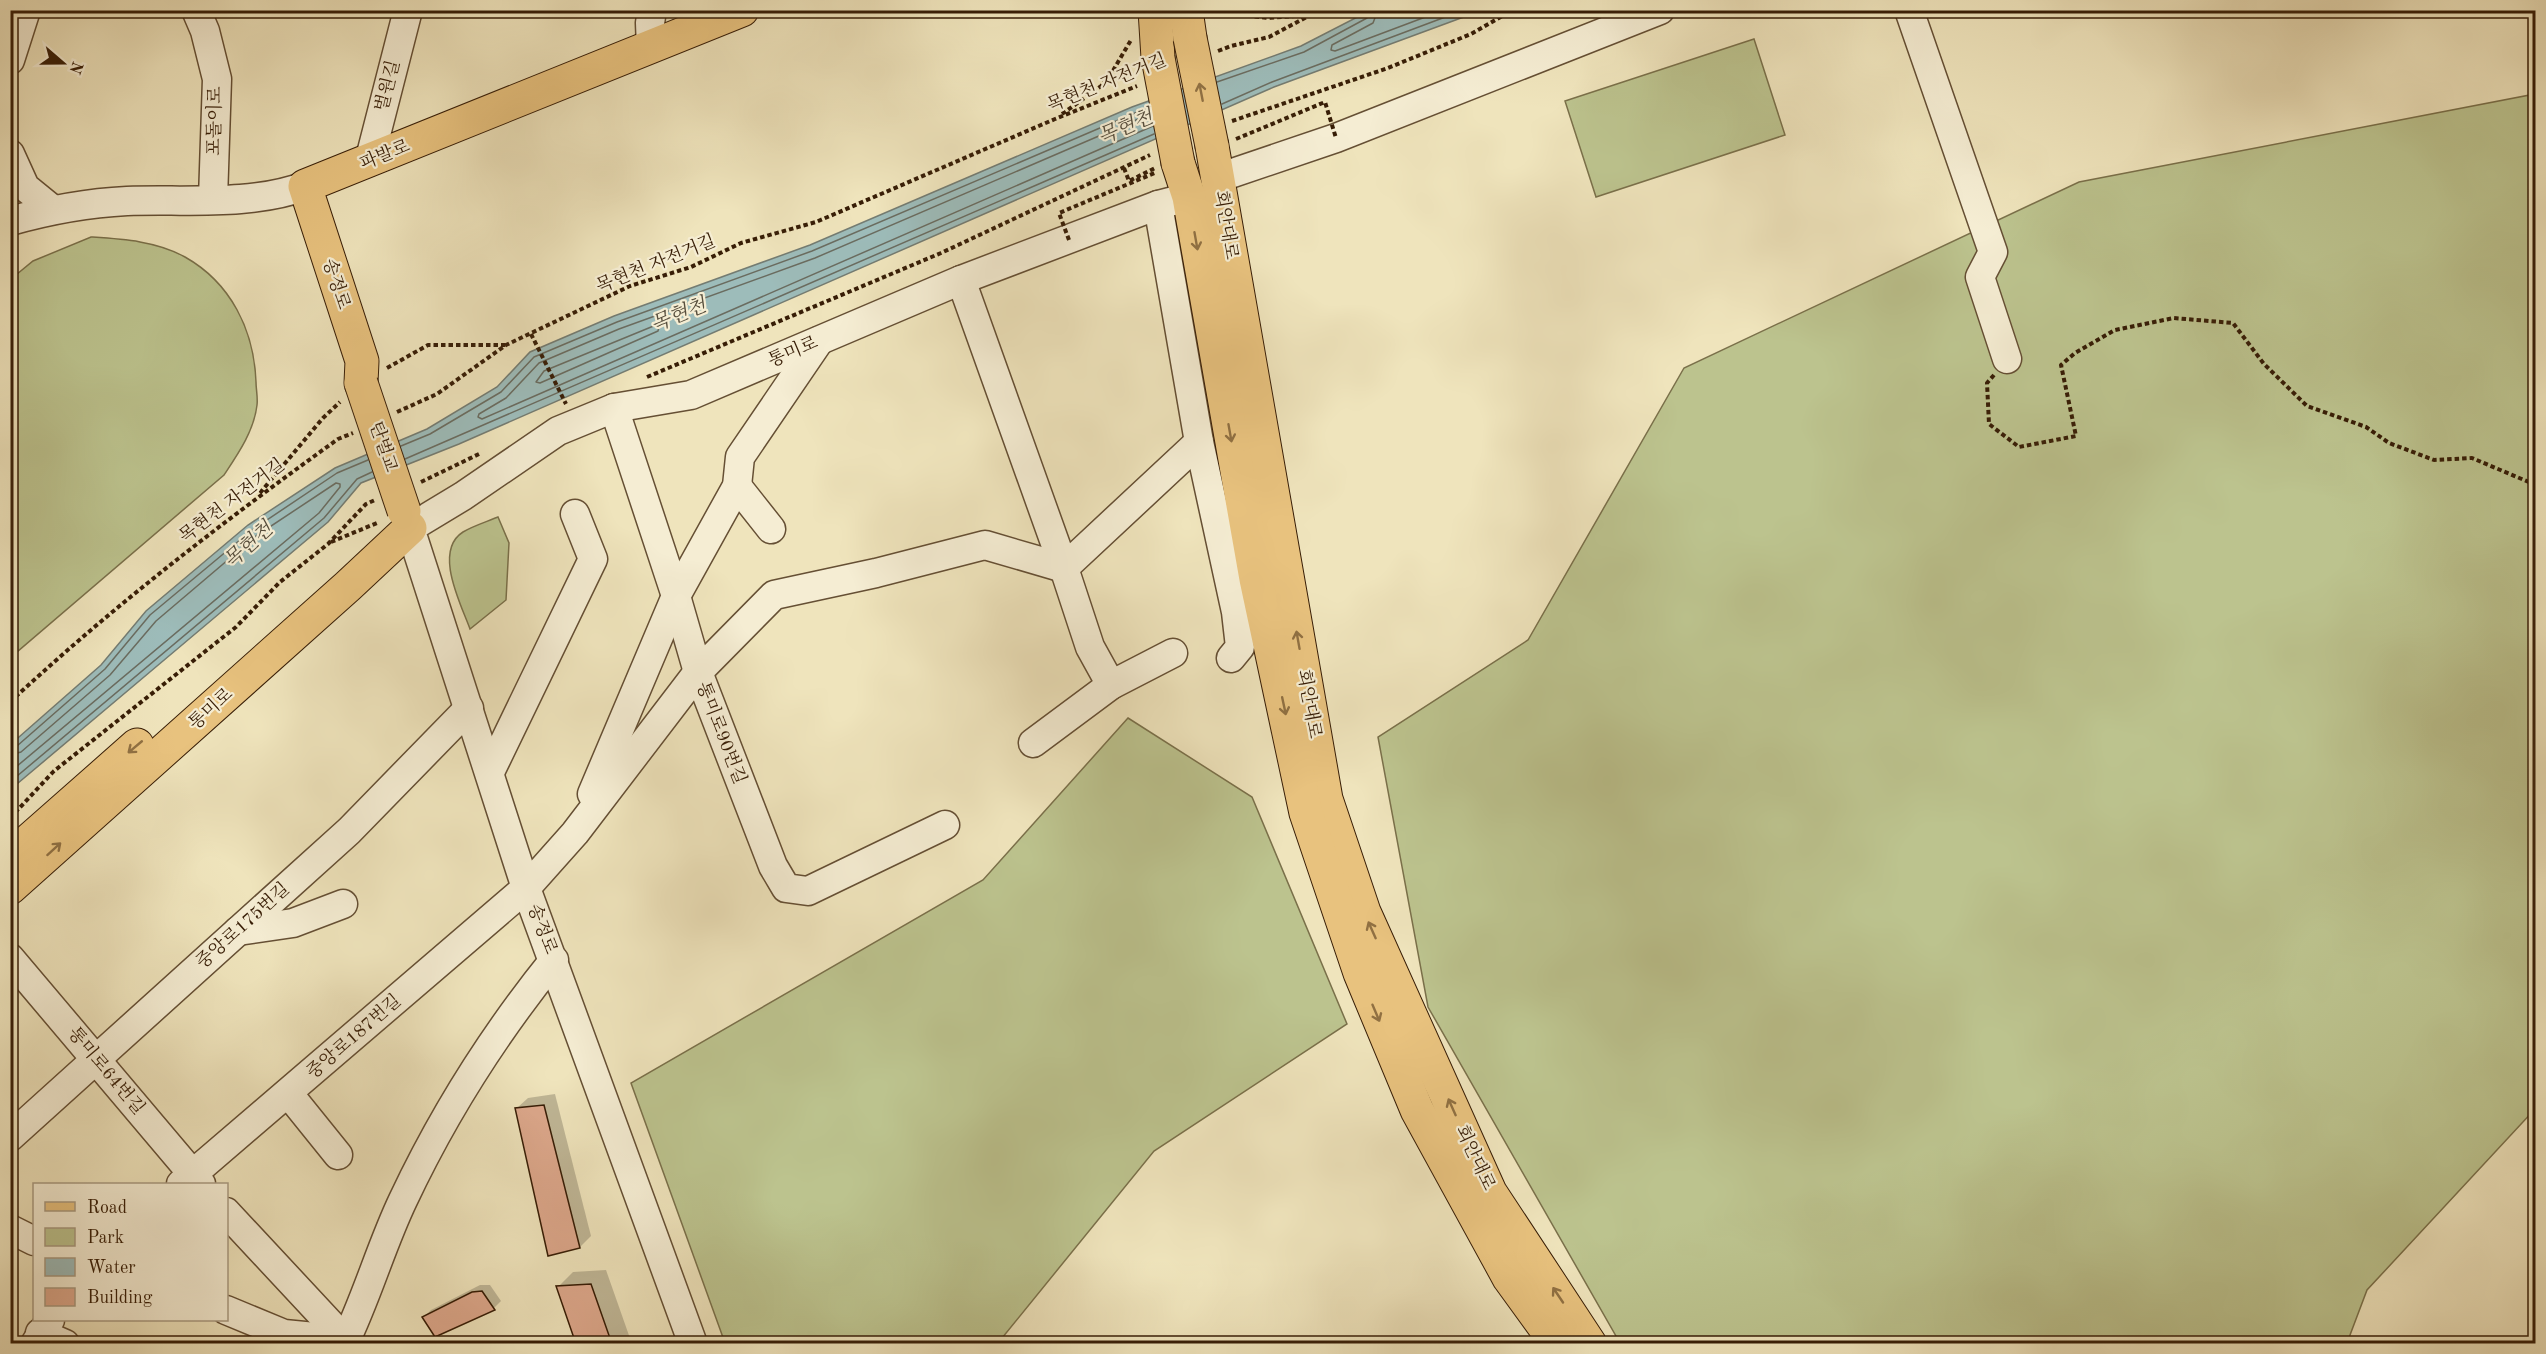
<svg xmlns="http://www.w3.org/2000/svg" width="2546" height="1354" font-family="'Old Standard TT','Noto Serif KR',serif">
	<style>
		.green { fill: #bcc38e; stroke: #7a704a; stroke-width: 1.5 }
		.water { fill: #9dbcba; stroke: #747c72; stroke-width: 1.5 }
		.shadow { fill: #0003 }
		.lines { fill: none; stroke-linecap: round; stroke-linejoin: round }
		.shore { stroke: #6a6c60; stroke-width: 1.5 }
		.building { fill: #dda88c; stroke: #371d06; stroke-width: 1.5 }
		.minor-casing { stroke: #654f34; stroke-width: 31 }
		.major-casing { stroke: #371d06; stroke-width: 35 }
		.path { stroke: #371d06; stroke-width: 4; stroke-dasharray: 4.5 3; stroke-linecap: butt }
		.minor { stroke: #f5edd3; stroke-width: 28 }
		.major { stroke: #e8c27e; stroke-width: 33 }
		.major-bridge-casing { stroke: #371d06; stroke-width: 35; stroke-linecap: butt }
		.path-bridge { stroke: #371d06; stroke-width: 4; stroke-dasharray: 4.5 3; stroke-linecap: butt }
		.major-bridge { stroke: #e8c27e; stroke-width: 33 }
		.oneway { stroke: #907042 }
		.labels { text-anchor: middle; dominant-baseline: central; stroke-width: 4.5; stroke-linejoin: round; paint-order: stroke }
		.street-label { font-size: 18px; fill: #371d06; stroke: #f5edd3 }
		.water-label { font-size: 20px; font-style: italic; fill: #564d3c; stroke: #f5edd3 }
	</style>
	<rect width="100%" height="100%" fill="#efe4bc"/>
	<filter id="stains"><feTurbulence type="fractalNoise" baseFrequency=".00333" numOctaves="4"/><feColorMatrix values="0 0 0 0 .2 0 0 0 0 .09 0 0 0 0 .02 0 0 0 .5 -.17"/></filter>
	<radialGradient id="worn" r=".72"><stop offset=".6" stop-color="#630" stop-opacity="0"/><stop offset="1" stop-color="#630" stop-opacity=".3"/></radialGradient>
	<g class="green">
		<polygon points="1754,39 1785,135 1596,197 1565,101"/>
		<polygon points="2535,94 2535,1109 2367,1290 2347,1343 1620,1343 1428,1007 1378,737 1528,640 1684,368 2079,182"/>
		<path d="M91 237C122 239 157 241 185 257 231 283 254 330 256 382 256 389 258 398 257 405 254 431 238 454 224 475L11 657V279L33 261Z"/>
		<path d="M498 517 509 543 506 600 470 629C461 604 433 551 463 532 473 526 486 522 498 517Z"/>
		<polygon points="1128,718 1252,797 1347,1024 1154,1151 998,1343 725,1343 631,1083 983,880"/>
	</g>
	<polygon class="water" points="1369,11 1480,11 1274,87 459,444 361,483 328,522 11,789 11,744 101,665 146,611 248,525 335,468 427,429 497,387 530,352 614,316 810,245 1132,107 1301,46"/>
	<g class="shadow">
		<polygon points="555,1094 591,1236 580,1247 517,1108 528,1098"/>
		<polygon points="606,1270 632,1344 578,1344 558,1287 573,1272"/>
		<polygon points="480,1285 490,1285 501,1301 494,1308 424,1317 431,1310"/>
	</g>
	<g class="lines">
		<g class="shore">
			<polyline points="1378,10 1373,23 1332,45 1331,50 1335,51 1444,10"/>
			<polyline points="1217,82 1304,52 1367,18 1371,10"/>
			<polyline points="1222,104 1272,82 1464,10"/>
			<polyline points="1150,114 815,258 619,329 539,363 506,398 479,414 478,417 482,419 1153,126"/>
			<polygon points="656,325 659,327 658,331 540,383 536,382 544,371"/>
			<polyline points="401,446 430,434 501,392 534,357 617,322 812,251 1149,107"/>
			<polyline points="405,459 1154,134"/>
			<polyline points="10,748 17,746 105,669 150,615 252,530 337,473 368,460"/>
			<polyline points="10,755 21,752 110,675 156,621 256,536 336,483 340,484 340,487 319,513 10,772"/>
			<polyline points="10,782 324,518 357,479 372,472"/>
		</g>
	</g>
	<g class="building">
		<polygon points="544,1105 580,1248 548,1256 515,1108"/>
		<polygon points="591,1284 612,1344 576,1344 556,1286"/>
		<polygon points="482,1291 495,1310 435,1337 422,1317 472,1292"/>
	</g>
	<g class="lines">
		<g class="minor-casing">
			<g id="minor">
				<polyline points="196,10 205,31 217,79 213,199"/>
				<polyline points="1909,10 1993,252 1980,277 2007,359"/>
				<polyline points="651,48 650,23 652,10"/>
				<polyline points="10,60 26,10"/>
				<polyline points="10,154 25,187 52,209"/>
				<polyline points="369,162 408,10"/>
				<polyline points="1218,178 1336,138 1660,10"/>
				<polyline points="1158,205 1199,442 1236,612 1240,647 1231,658"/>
				<path d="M10 221C49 210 87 203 127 201 184 199 252 206 305 186"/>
				<polyline points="961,280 1064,568 1090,647 1111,685"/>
				<polyline points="614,408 676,596 698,672 773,866 786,888 808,891 945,825"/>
				<polyline points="737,486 771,529"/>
				<polyline points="1033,743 1111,685 1173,653"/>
				<polyline points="490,772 593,559 575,514"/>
				<polyline points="592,794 676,596 737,486 740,457 819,341"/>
				<polyline points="238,931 293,923 343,904"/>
				<polyline points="10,958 201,1184"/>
				<polyline points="288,1093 338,1155"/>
				<polyline points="10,1137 349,831 469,708"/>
				<polyline points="181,1184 526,888 575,833 698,672 774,595 876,573 985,545 1064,568 1199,442"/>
				<polyline points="226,1212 349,1344"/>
				<polyline points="10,1229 34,1241"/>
				<polyline points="226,1310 284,1334 346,1340"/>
				<polyline points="40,1333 65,1344"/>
				<polyline points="35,1344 50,1320"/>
				<path d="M344 1344C367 1297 381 1246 403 1200 443 1115 495 1033 554 960"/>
				<polyline points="693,1344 526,888 410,528 463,496 558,431 614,408 691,395 961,280 1158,205 1189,197"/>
			</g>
		</g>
		<g class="major-casing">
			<g id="major">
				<polyline points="1155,10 1158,58"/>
				<polyline points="1186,10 1190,38"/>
				<polyline points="1212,146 1326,799 1364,912 1490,1192 1590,1344"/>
				<polyline points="1178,163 1189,197 1256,579 1306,813 1360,973 1417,1110 1509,1278 1557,1344"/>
				<polyline points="361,383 362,361 305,186 742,10"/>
				<polyline points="10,857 137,745"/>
				<polyline points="10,888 348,586 410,528"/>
			</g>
		</g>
		<g class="path">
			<polyline points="1210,11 1268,18 1307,15"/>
			<polyline points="1218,51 1231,46 1269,37 1320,10"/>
			<polyline points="1062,114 1101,86 1111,74 1131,40"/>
			<polyline points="1232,121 1388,68 1471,34 1513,10"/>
			<polyline points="1124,168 1129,181 1155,168"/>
			<polyline points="531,334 566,404"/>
			<polyline points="387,368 428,345 506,345"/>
			<polyline points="1994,375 1987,383 1989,424 2019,447 2076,436 2061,365 2075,353 2115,330 2174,318 2233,323 2264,364 2307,406 2366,427 2389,443 2434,460 2472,458 2536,485"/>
			<polyline points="647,377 941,253 1150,155"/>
			<polyline points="397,412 437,394 506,345 630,286 691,267 741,243 816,222 1055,119 1137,86"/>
			<polyline points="421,482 479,454"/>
			<polyline points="260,493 323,418 340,402"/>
			<polyline points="331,542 377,523"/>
			<path d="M10 702C113 606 224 521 338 439L353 433"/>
			<polyline points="10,818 54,771 236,627 280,582 328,544 366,504 375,500"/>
		</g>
		<use href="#minor" class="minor"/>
		<use href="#major" class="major"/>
		<g class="major-bridge-casing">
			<g id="major-bridge">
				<polyline points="1190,38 1212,146"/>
				<polyline points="1158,58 1178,163"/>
				<polyline points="361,383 404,511"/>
			</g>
		</g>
		<g class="path-bridge">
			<polyline points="1236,139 1325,102 1336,138"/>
			<polyline points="1069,240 1059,213 1157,172"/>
		</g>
		<use href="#major-bridge" class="major-bridge"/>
	</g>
	<defs><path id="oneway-shaft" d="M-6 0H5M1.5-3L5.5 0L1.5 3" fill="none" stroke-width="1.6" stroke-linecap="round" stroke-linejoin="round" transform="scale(1.5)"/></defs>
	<g class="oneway">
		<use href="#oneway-shaft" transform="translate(1201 92) rotate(-101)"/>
		<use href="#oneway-shaft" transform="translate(1196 241) rotate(80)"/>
		<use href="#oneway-shaft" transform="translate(1230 433) rotate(80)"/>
		<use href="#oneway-shaft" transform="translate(1298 640) rotate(-100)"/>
		<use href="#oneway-shaft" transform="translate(1284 706) rotate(78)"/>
		<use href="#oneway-shaft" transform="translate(135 747) rotate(140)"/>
		<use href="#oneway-shaft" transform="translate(54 849) rotate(-42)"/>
		<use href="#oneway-shaft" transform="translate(1372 930) rotate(-114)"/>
		<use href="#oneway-shaft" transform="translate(1376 1013) rotate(67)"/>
		<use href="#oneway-shaft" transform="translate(1452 1107) rotate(-114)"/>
		<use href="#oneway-shaft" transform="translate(1558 1295) rotate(-124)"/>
	</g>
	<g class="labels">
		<g class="street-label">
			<text transform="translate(1107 83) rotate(-22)">목현천 자전거길</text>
			<text transform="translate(388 86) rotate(-76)">벌원길</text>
			<text transform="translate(215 121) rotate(-89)">포돌이로</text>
			<text transform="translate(385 155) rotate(-22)">파발로</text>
			<text transform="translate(1226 225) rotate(81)">회안대로</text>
			<text transform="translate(656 264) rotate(-22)">목현천 자전거길</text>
			<text transform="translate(336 284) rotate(72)">송정로</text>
			<text transform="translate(793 352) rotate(-23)">통미로</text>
			<text transform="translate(383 447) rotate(71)">탄벌교</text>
			<text transform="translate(232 501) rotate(-37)">목현천 자전거길</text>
			<text transform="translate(1309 704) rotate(80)">회안대로</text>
			<text transform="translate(211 709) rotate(-42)">통미로</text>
			<text transform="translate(721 733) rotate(69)">통미로90번길</text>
			<text transform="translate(243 926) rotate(-42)">중앙로175번길</text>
			<text transform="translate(542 929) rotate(69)">송정로</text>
			<text transform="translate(354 1037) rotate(-41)">중앙로187번길</text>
			<text transform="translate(106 1071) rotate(50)">통미로64번길</text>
			<text transform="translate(1475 1158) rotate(65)">회안대로</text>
		</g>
		<g class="water-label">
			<text transform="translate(1126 128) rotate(-23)">목현천</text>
			<text transform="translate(679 316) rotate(-22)">목현천</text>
			<text transform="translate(249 546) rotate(-42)">목현천</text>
		</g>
	</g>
	<rect width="2546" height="1354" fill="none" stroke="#efe4bc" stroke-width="36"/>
	<rect x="12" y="12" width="2522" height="1330" fill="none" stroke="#371d06" stroke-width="3"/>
	<rect x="18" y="18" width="2510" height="1318" fill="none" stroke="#371d06" stroke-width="1.5"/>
	<rect x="33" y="1183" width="195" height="138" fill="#f5edd3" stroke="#a99a81" stroke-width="1.5"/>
	<rect x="45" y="1202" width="30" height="9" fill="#e8c27e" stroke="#a99a81" stroke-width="1.5"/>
	<text x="87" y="1213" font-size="18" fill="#371d06">Road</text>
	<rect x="45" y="1228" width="30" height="18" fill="#bcc38e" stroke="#a99a81" stroke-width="1.5"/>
	<text x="87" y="1243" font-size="18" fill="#371d06">Park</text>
	<rect x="45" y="1258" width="30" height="18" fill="#9dbcba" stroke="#a99a81" stroke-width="1.5"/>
	<text x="87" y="1273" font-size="18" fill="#371d06">Water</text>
	<rect x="45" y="1288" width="30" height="18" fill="#dda88c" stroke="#a99a81" stroke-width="1.5"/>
	<text x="87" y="1303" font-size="18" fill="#371d06">Building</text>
	<g transform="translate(63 63) rotate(110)" stroke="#f5edd3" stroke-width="4.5" paint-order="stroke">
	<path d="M0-4.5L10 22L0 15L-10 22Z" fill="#371d06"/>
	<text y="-9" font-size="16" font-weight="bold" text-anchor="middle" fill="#371d06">N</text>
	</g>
	<rect width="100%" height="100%" filter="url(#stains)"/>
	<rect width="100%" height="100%" fill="url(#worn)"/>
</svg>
